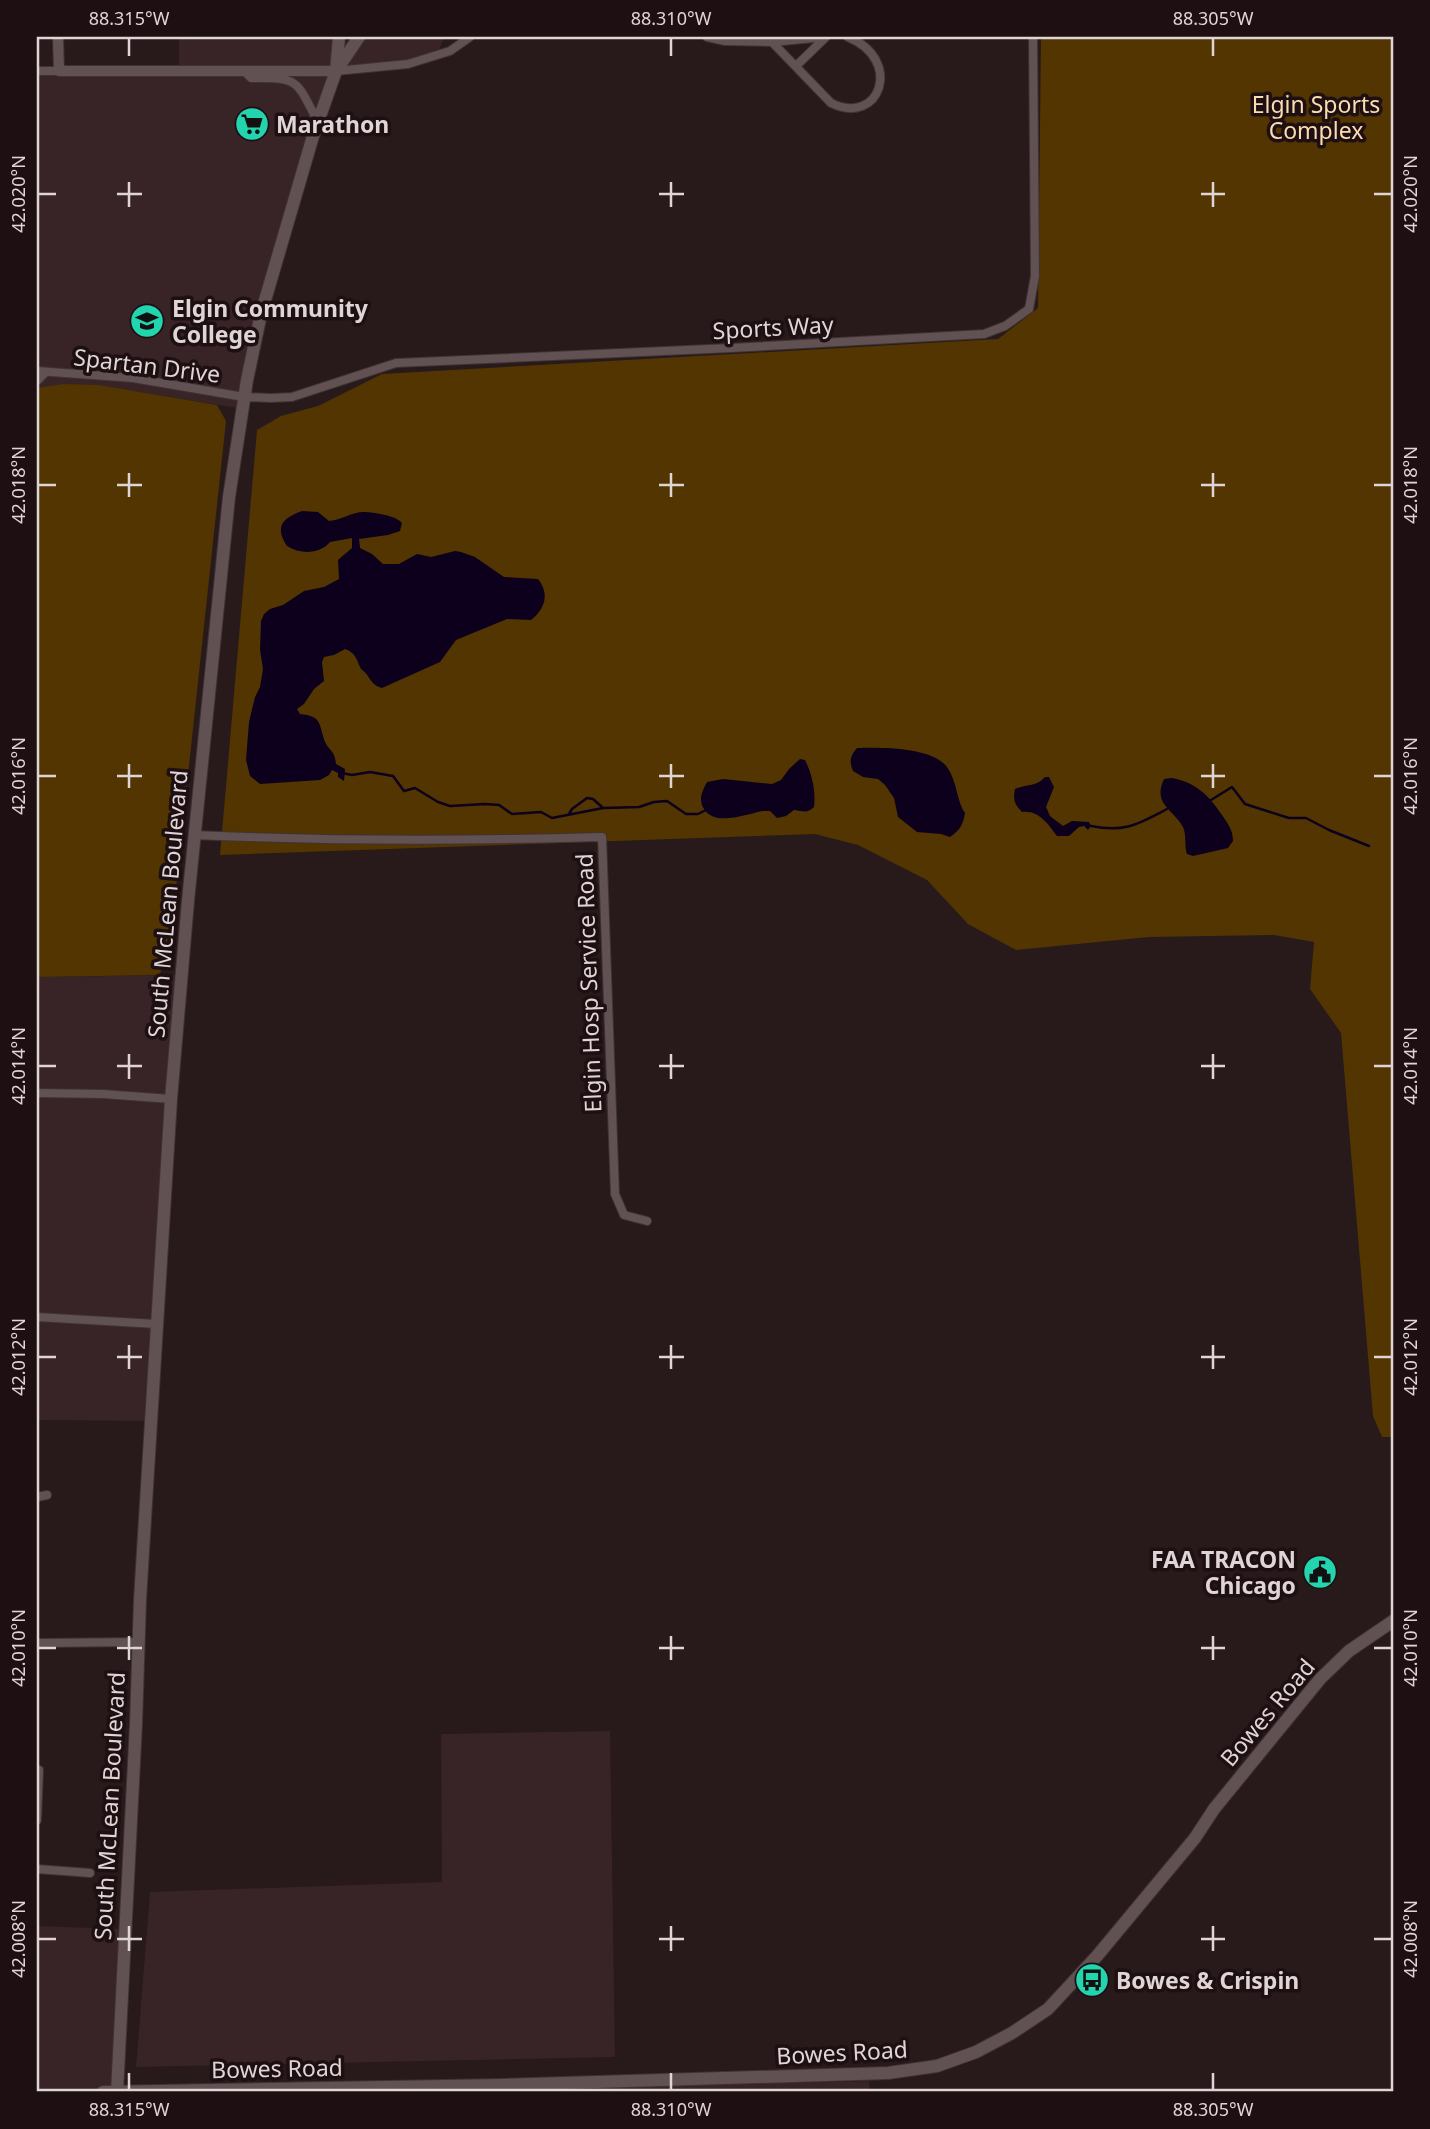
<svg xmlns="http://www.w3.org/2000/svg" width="1430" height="2129" font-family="'Noto Sans',sans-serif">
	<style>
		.built { fill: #382326 }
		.green { fill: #523500 }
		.water { fill: #0d001d }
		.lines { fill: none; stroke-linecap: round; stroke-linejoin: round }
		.stream { stroke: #0d001d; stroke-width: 2.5 }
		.minor-casing { stroke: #3e3334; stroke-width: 10 }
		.tertiary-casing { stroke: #3e3334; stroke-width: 12 }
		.secondary-casing { stroke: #3e3334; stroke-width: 14 }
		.minor { stroke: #625153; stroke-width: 8 }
		.tertiary { stroke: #625153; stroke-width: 10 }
		.secondary { stroke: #625153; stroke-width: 12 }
		.ticks { fill: none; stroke: #dfd5d6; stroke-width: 2.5 }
		.labels { text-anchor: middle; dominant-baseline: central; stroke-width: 7; stroke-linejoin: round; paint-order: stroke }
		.park-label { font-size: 23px; fill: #fbdbb0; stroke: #1e1012 }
		.poi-label { font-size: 23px; font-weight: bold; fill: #dfd5d6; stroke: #1e1012; text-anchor: start }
		.street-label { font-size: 23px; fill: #dfd5d6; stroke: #1e1012 }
		.neatline { fill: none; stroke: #dfd5d6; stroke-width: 2.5 }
		.ticks-label { font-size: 18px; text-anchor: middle; fill: #dfd5d6 }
	</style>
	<rect width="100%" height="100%" fill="#28191b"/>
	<g class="built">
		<polygon points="179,37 337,37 334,69 179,70"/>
		<polygon points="362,37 444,37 438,53 406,62 341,68"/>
		<polygon points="333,74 238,408 112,388 37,389 37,76"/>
		<polygon points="179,975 147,1421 37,1420 37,977"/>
		<polygon points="610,1731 615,2057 136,2067 150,1892 442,1882 441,1734"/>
		<polygon points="37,1926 122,1929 113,2091 37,2092"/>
		<polygon points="869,2081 870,2092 485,2092 485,2089"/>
	</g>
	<g class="green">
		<polygon points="1041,37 1393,37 1393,1437 1382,1437 1373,1416 1341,1033 1310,989 1314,942 1274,935 1149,937 1016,950 968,924 927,880 858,845 815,834 220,855 257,430 281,416 318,406 382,374 998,339 1038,308"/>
		<polygon points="63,384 98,385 217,405 226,421 173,915 160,975 37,977 37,388"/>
	</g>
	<g class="water">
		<path d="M302 511 318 512 329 521C341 520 352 512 364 512 374 512 397 516 402 523L400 531 388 535 359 539 360 548 372 554 383 564H399L417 554 431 557 455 551 461 552 475 557 504 577 538 579C550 594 545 609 531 620L507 619 456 640 440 662 382 688C370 685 370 675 361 669 356 659 356 653 345 649L334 655 324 657 322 662 324 681 314 689 304 704 297 709 300 714C321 716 319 723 324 739 327 750 335 749 336 764L345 769 344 781 338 777V773L332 770 329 775 320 780 260 784 250 776 246 760 249 722 255 697 260 687 263 669 260 650 261 621 264 614 270 609 283 605 304 591 324 587 339 579 338 560 352 548V538L330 542C320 554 301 555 287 546 274 526 283 518 302 511Z"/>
		<path d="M857 748C880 747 933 747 947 767 957 781 957 802 965 813 963 825 960 830 950 837L941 834 917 832 898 817 894 798 885 785 878 779 863 777 853 771C849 761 850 756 857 748Z"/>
		<path d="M800 759 805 760C812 774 816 791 814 807 806 814 804 811 794 810L786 816 777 818 770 811H763C746 814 715 827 704 809 698 799 702 792 707 782L723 779 772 784 781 780 789 769Z"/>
		<path d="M1045 777H1049L1054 787 1046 807 1050 816 1063 826 1072 821 1089 822 1091 826 1088 830 1084 826 1079 827 1069 836H1057C1048 824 1039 810 1022 812 1014 804 1013 799 1015 789 1026 784 1037 787 1045 777Z"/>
		<path d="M1172 778C1197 783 1208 795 1222 815 1228 824 1233 830 1233 841L1228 848 1193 856 1187 854C1184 846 1187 836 1183 827 1174 810 1152 804 1164 779Z"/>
	</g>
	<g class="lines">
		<g class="stream">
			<polyline points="342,773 352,775 370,772 393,776 404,791 415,788 438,802 450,806 485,804 499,805 512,814 541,812 552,818 603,808 639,807 654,802 667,801 686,814 698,814 706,810"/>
			<polyline points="1211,800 1232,787 1245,804 1289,818 1306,818 1329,830 1369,846"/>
			<polyline points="569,814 572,809 587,798 593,799 602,807"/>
			<path d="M1091 826C1125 833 1138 824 1167 809"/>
		</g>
		<g class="minor-casing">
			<g id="minor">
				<polyline points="707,37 725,41 772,42"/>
				<path d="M824 37 772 42 831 103C880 127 904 60 848 37"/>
				<polyline points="796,66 826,37"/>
				<polyline points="37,71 59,71"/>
				<path d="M244 71 251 78C301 77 296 81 318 122"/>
				<polyline points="336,71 408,64 450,51 470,37"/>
				<polyline points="37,371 133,378 244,397 271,398 292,397 396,363 731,348 984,334 1005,326 1029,309 1035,276 1033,37"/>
				<polyline points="37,381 45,373"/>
				<path d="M194 835C330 841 466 841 602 837L615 1194 624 1215 647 1221"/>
				<polyline points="37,1093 103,1094 171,1099"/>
				<polyline points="37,1317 156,1324"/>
				<polyline points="37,1497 47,1495"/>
				<polyline points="37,1643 138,1642"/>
				<polyline points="37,1820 39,1770"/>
				<polyline points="37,1869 90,1873"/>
			</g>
		</g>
		<g class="tertiary-casing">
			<polyline id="tertiary" points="58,37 59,71 336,71"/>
		</g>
		<g class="secondary-casing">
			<g id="secondary">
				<polyline points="336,71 359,37"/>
				<polyline points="103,2092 502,2085 888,2073 937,2066 976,2052 1012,2033 1048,2009 1097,1956 1195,1838 1214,1809 1320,1679 1349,1651 1393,1621"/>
				<polyline points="117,2092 136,1724 140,1600 171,1099 188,901 229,497 247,380 261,314 313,136 336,71 339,37"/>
			</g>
		</g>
		<use href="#minor" class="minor"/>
		<use href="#tertiary" class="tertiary"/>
		<use href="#secondary" class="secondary"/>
	</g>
	<path class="ticks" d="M129 38V56M671 38V56M1213 38V56M129 182V207M671 182V207M1213 182V207M38 194H56M117 194H142M659 194H684M1201 194H1225M1374 194H1392M129 473V497M671 473V497M1213 473V497M38 485H56M117 485H142M659 485H684M1201 485H1225M1374 485H1392M129 764V788M671 764V788M1213 764V788M38 776H56M117 776H142M659 776H684M1201 776H1225M1374 776H1392M129 1054V1079M671 1054V1079M1213 1054V1079M38 1066H56M117 1066H142M659 1066H684M1201 1066H1225M1374 1066H1392M129 1345V1369M671 1345V1369M1213 1345V1369M38 1357H56M117 1357H142M659 1357H684M1201 1357H1225M1374 1357H1392M129 1636V1660M671 1636V1660M1213 1636V1660M38 1648H56M117 1648H142M659 1648H684M1201 1648H1225M1374 1648H1392M129 1926V1951M671 1926V1951M1213 1926V1951M38 1939H56M117 1939H142M659 1939H684M1201 1939H1225M1374 1939H1392M129 2073V2090M671 2073V2090M1213 2073V2090"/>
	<defs>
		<g id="supermarket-disc" transform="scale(1.75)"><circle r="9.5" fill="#23d5af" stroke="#1e1012"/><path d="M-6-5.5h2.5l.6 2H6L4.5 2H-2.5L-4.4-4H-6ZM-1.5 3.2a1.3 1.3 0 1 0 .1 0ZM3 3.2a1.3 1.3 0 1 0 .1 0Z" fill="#111"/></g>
		<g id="university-disc" transform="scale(1.75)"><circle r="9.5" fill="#23d5af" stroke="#1e1012"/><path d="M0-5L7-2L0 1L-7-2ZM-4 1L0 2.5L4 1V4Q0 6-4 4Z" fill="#111"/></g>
		<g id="civic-disc" transform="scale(1.75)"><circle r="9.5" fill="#23d5af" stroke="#1e1012"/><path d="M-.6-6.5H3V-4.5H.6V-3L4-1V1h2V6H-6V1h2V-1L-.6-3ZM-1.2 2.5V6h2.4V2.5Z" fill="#111"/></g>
		<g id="bus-disc" transform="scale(1.75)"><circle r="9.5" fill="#23d5af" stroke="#1e1012"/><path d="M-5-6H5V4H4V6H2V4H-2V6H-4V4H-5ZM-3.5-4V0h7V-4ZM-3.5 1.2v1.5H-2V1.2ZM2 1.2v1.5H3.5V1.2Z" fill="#111"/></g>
	</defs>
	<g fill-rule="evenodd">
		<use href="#supermarket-disc" x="252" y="124"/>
		<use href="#university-disc" x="147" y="321"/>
		<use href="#civic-disc" x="1320" y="1572"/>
		<use href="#bus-disc" x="1092" y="1980"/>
	</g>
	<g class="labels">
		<g class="park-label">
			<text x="1316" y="104">Elgin Sports<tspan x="1316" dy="26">Complex</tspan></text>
		</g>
		<g class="poi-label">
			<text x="276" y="124">Marathon</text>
			<text x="172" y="308">Elgin Community<tspan x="172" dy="26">College</tspan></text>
			<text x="1296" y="1559" text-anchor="end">FAA TRACON<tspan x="1296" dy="26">Chicago</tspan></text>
			<text x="1116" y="1980">Bowes &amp; Crispin</text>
		</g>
		<g class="street-label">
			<text transform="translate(773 327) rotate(-3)">Sports Way</text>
			<text transform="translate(147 365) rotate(7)">Spartan Drive</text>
			<text transform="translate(167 904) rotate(-85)">South McLean Boulevard</text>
			<text transform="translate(588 983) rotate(-92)">Elgin Hosp Service Road</text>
			<text transform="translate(1267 1712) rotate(-50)">Bowes Road</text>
			<text transform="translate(109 1806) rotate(-87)">South McLean Boulevard</text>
			<text transform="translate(842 2052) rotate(-3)">Bowes Road</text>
			<text transform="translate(277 2068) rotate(-1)">Bowes Road</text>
		</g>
	</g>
	<rect width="1430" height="2129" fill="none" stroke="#1e1012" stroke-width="77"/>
	<rect x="38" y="38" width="1354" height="2052" class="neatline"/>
	<g class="ticks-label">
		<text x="129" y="25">88.315°W</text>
		<text x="671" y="25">88.310°W</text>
		<text x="1213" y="25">88.305°W</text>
		<text transform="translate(19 194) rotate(-90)" y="6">42.020°N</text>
		<text transform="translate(1411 194) rotate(-90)" y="6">42.020°N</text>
		<text transform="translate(19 485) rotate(-90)" y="6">42.018°N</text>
		<text transform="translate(1411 485) rotate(-90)" y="6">42.018°N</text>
		<text transform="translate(19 776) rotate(-90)" y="6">42.016°N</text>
		<text transform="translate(1411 776) rotate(-90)" y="6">42.016°N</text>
		<text transform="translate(19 1066) rotate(-90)" y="6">42.014°N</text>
		<text transform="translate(1411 1066) rotate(-90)" y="6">42.014°N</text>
		<text transform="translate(19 1357) rotate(-90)" y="6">42.012°N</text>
		<text transform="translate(1411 1357) rotate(-90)" y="6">42.012°N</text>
		<text transform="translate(19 1648) rotate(-90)" y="6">42.010°N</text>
		<text transform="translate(1411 1648) rotate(-90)" y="6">42.010°N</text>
		<text transform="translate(19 1939) rotate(-90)" y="6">42.008°N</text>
		<text transform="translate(1411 1939) rotate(-90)" y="6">42.008°N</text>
		<text x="129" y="2116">88.315°W</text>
		<text x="671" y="2116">88.310°W</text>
		<text x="1213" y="2116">88.305°W</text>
	</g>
</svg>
